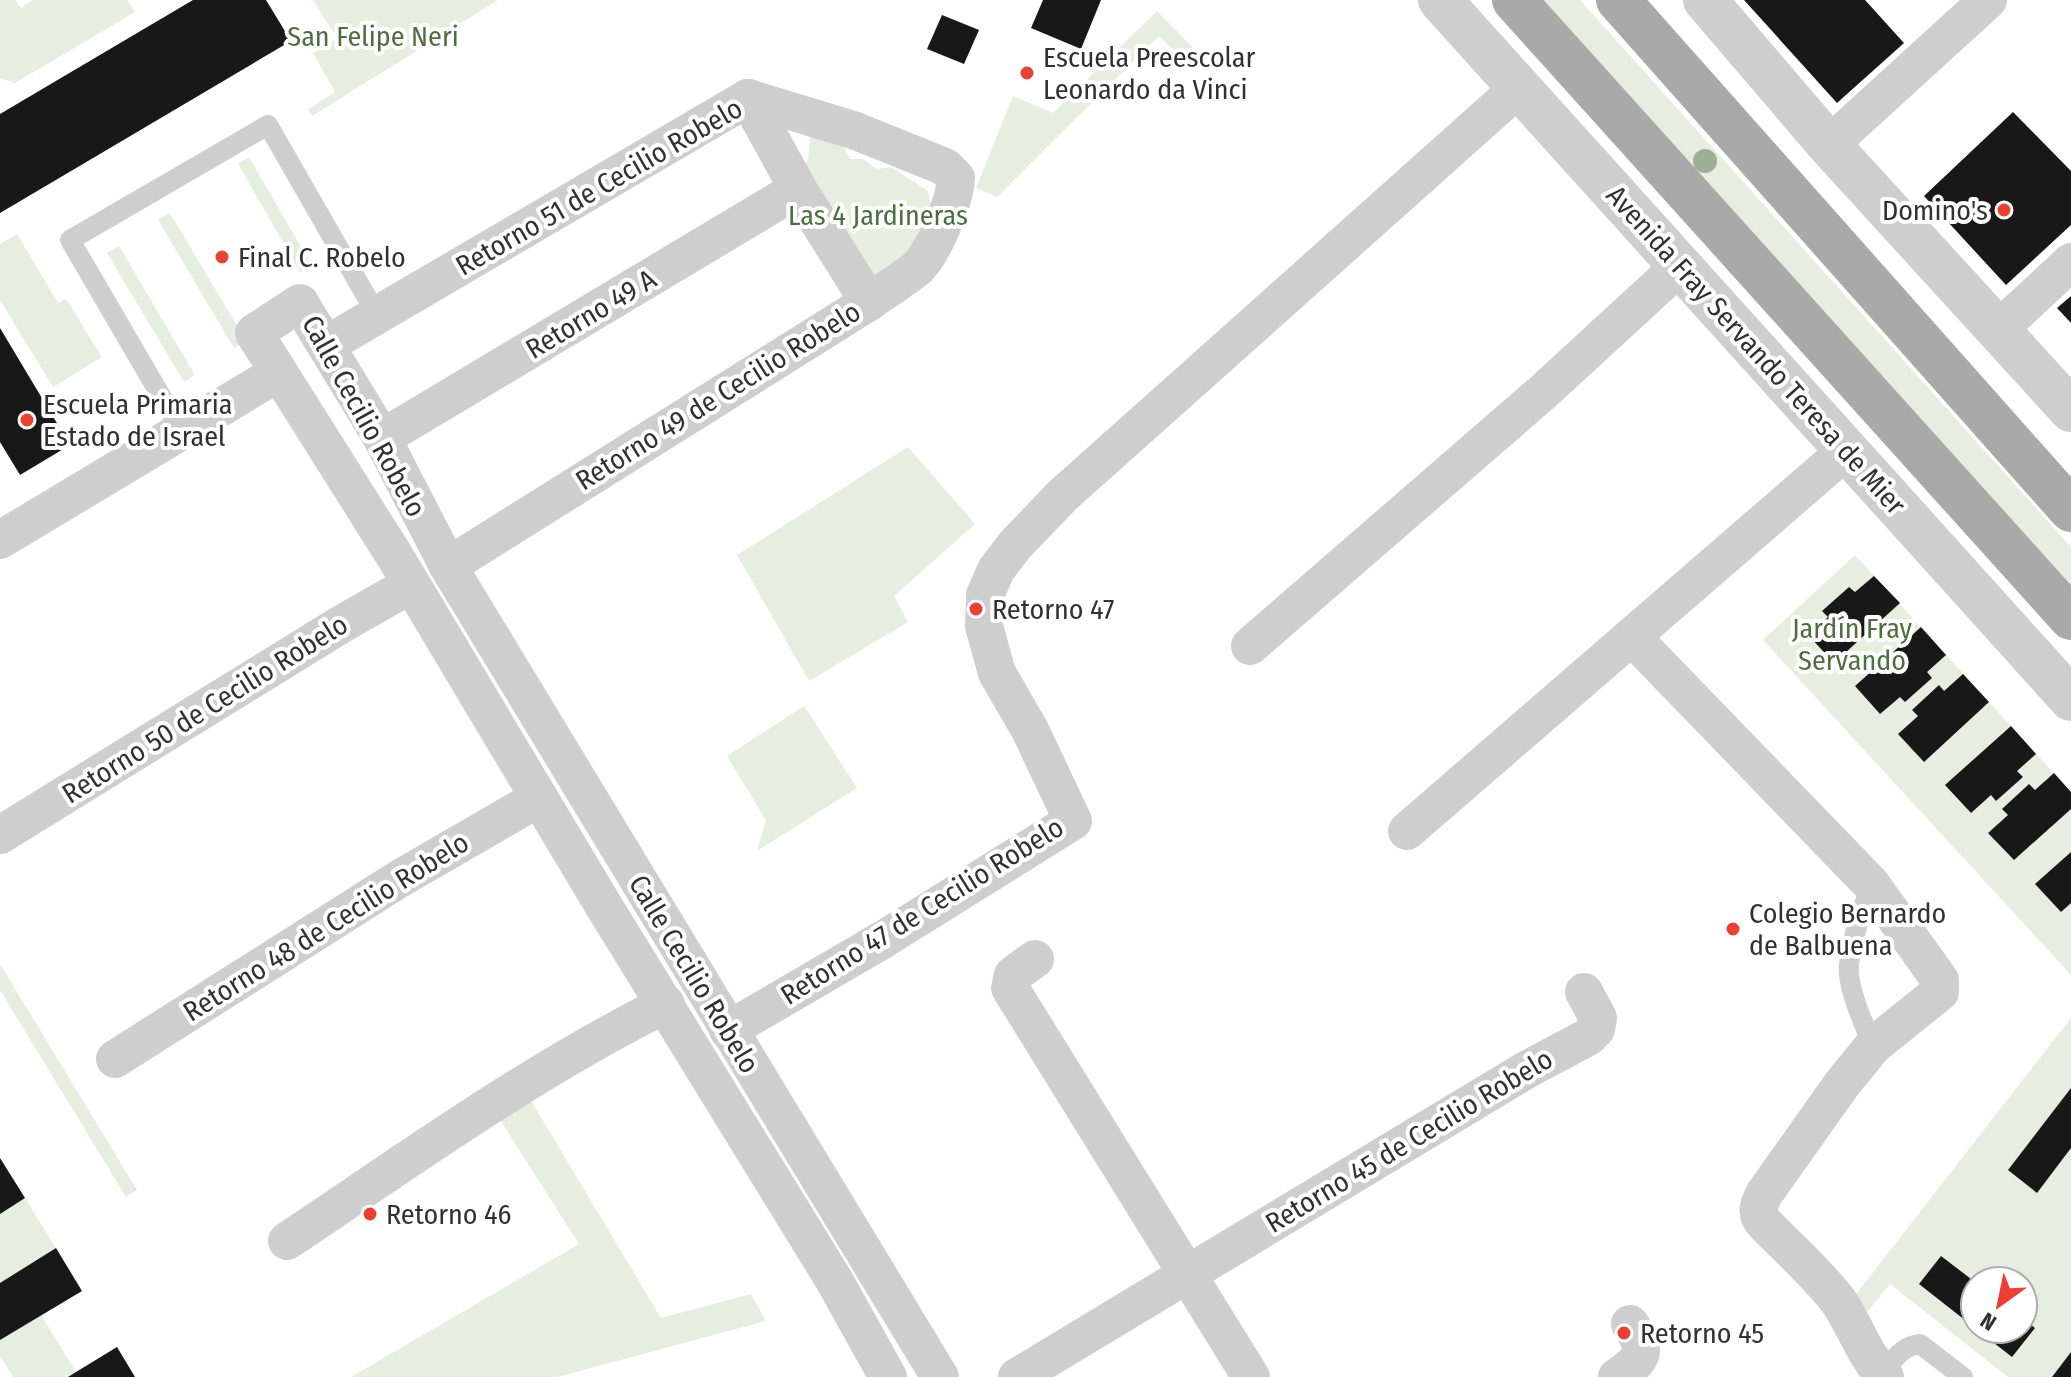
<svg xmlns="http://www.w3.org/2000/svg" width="2071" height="1377" font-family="'Fira Sans Condensed',sans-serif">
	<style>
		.green { fill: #e5eedf; fill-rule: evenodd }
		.building { fill: #181818 }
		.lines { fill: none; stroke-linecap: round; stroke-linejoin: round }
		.service { stroke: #cecece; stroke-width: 20 }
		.minor { stroke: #cecece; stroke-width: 38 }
		.tertiary { stroke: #cecece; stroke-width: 44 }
		.primary { stroke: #a9a9a9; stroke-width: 44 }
		.tree { fill: #9db094 }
		.poi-dot { fill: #ea3f31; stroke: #fff; stroke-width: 3 }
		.labels { text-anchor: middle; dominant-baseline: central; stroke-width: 8; stroke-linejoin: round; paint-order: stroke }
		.park-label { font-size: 28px; fill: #4d6f3d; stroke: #fff }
		.poi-label { font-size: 28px; fill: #313131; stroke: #fff; text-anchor: start }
		.street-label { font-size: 28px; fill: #313131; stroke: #fff }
	</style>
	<rect width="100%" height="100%" fill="#fff"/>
	<g class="green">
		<polygon points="0,0 15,0 21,8 33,0 127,0 135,12 15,83 0,78"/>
		<polygon points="313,0 498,0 312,116 308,110 335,92 313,53 337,38"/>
		<polygon points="1538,0 1580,0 2071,547 2071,593"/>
		<polygon points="1157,11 1200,55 1189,65 1159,36 997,197 976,188 1013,96 1053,113"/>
		<polygon points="820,135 844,148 850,159 863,159 877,169 891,167 928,191 931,207 911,256 866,284 799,174 808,159 810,137"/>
		<polygon points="249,157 311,264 300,272 238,164"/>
		<polygon points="170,213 246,341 234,348 158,220"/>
		<polygon points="17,234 58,303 66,299 102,357 53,387 0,300 0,244"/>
		<polygon points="119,246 195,375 184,382 107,253"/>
		<polygon points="908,447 975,524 894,596 908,622 809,681 737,555"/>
		<polygon points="1855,555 2071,792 2071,975 1763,640"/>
		<polygon points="804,706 857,788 757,851 766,820 727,756"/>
		<polygon points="0,964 137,1190 126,1197 0,990"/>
		<path d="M2071 1018V1377H2008L1890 1284 1861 1319 1847 1306ZM1975 1281H2023V1329H1975Z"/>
		<polygon points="530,1099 661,1318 751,1294 766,1321 557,1377 351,1377 579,1244 499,1118"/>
		<polygon points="0,1158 56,1248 16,1274 76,1372 68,1377 13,1377 0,1356"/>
	</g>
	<g class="building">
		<polygon points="193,0 266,0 291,41 0,213 0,114"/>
		<polygon points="1043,0 1101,0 1081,49 1031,28"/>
		<polygon points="1744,0 1865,0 1904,43 1837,103"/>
		<polygon points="942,15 979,30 964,64 927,49"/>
		<polygon points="2013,112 2071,171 2071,225 2006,285 1924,196"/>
		<polygon points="2071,296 2071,323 2057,308"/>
		<polygon points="0,328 70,445 20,475 0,442"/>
		<polygon points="1874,576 1900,603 1834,663 1809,636 1828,617 1822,611 1849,587 1855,592"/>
		<polygon points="1921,627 1946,655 1927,672 1932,678 1905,702 1900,697 1880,714 1855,686"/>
		<polygon points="1963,674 1989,702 1924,762 1898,734 1918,716 1912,710 1939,685 1944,691"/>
		<polygon points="2011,726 2036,754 2017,771 2023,777 1996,801 1991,795 1971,813 1945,785"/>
		<polygon points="2054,773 2071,792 2071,809 2014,860 1988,833 2008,815 2002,809 2029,784 2035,790"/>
		<polygon points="2071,852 2071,903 2061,912 2035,884"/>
		<polygon points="2071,1088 2071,1148 2037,1193 2008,1170"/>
		<polygon points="0,1158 25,1198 0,1214"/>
		<polygon points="56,1248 82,1291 0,1340 0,1283"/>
		<polygon points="1941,1256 1975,1282 1975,1328 1919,1284"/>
		<polygon points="2023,1319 2035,1328 2012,1357 1976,1329 2023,1329"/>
		<polygon points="117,1347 135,1377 68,1377 76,1372"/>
		<polygon points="2071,1352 2071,1377 2052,1377"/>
	</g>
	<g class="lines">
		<g class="service">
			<polyline points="182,432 70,240 268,125 377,315"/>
			<path d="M1871 884C1863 908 1847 950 1849 975 1852 999 1864 1024 1873 1046"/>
			<path d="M1882 1374C1893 1361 1901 1346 1920 1344L1963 1377"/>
		</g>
		<g class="minor">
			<polyline points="1829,145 1988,0"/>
			<polyline points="1999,329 2071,262"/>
			<path d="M326 345 748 98 856 131 945 167 956 178C955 201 933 254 916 269 901 281 884 291 869 302"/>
			<polyline points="382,438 798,189"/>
			<polyline points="0,540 278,373"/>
			<polyline points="448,566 869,302 798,189 748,98"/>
			<path d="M1633 638 1871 884 1940 980V992L1873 1046 1842 1084 1764 1194C1758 1206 1755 1214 1765 1224 1789 1249 1818 1274 1839 1302 1856 1327 1864 1355 1885 1377"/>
			<polyline points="1250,646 1543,392 1680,266"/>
			<polyline points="1407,831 1847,450"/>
			<polyline points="0,835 340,625 410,585"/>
			<polyline points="1035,959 1013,975 1010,988 1251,1377"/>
			<polyline points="728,1030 884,939 1073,821 1030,730 997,673 984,626 985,595 996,570 1015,545 1062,496 1520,87"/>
			<polyline points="115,1059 399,879 539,798"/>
			<path d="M287 1241C411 1158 532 1071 666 1004"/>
			<polyline points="888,1377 834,1280 602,903 394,555 254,333 300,303 382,438 448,566 940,1377"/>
			<polyline points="1017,1377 1526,1070 1588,1037 1596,1029 1598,1018 1584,992"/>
			<path d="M1617 1377C1643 1359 1649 1352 1630 1324"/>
		</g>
		<g class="tertiary">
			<polyline points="1440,0 2071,699"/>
			<polyline points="1705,0 1829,145 2071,410"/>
		</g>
		<g class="primary">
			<polyline points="1514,0 2071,618"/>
			<polyline points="1618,0 2071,510"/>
		</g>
	</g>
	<circle class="tree" cx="1705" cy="161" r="12"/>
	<g class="poi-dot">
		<circle cx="1027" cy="73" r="8"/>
		<circle cx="2004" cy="210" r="8"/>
		<circle cx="222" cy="257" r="8"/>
		<circle cx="27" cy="420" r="8"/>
		<circle cx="976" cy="609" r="8"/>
		<circle cx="1733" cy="929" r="8"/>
		<circle cx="370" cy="1214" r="8"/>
		<circle cx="1624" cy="1333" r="8"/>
	</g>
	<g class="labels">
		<g class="park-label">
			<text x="373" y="36">San Felipe Neri</text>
			<text x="878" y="215">Las 4 Jardineras</text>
			<text x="1852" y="628">Jardín Fray<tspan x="1852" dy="32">Servando</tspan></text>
		</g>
		<g class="poi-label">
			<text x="1043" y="57">Escuela Preescolar<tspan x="1043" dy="32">Leonardo da Vinci</tspan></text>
			<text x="1988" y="210" text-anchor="end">Domino's</text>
			<text x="238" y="257">Final C. Robelo</text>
			<text x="43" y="404">Escuela Primaria<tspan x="43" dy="32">Estado de Israel</tspan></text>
			<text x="992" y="609">Retorno 47</text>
			<text x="1749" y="913">Colegio Bernardo<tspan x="1749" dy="32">de Balbuena</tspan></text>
			<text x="386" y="1214">Retorno 46</text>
			<text x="1640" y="1333">Retorno 45</text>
		</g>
		<g class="street-label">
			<text transform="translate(599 187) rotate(-30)">Retorno 51 de Cecilio Robelo</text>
			<text transform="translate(591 314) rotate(-31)">Retorno 49 A</text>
			<text transform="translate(1756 350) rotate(48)">Avenida Fray Servando Teresa de Mier</text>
			<text transform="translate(718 396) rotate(-32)">Retorno 49 de Cecilio Robelo</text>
			<text transform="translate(364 416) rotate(61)">Calle Cecilio Robelo</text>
			<text transform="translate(205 709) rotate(-32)">Retorno 50 de Cecilio Robelo</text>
			<text transform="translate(922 911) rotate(-32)">Retorno 47 de Cecilio Robelo</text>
			<text transform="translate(326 927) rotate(-32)">Retorno 48 de Cecilio Robelo</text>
			<text transform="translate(694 974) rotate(59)">Calle Cecilio Robelo</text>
			<text transform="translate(1409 1141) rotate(-31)">Retorno 45 de Cecilio Robelo</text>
		</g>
	</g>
	<g transform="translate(1999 1305) rotate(213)"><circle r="38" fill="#ffffff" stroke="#adadad" stroke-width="2"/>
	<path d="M0-6L14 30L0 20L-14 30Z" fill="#ea3f31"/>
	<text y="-12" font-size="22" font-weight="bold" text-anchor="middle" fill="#313131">N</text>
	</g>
</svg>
